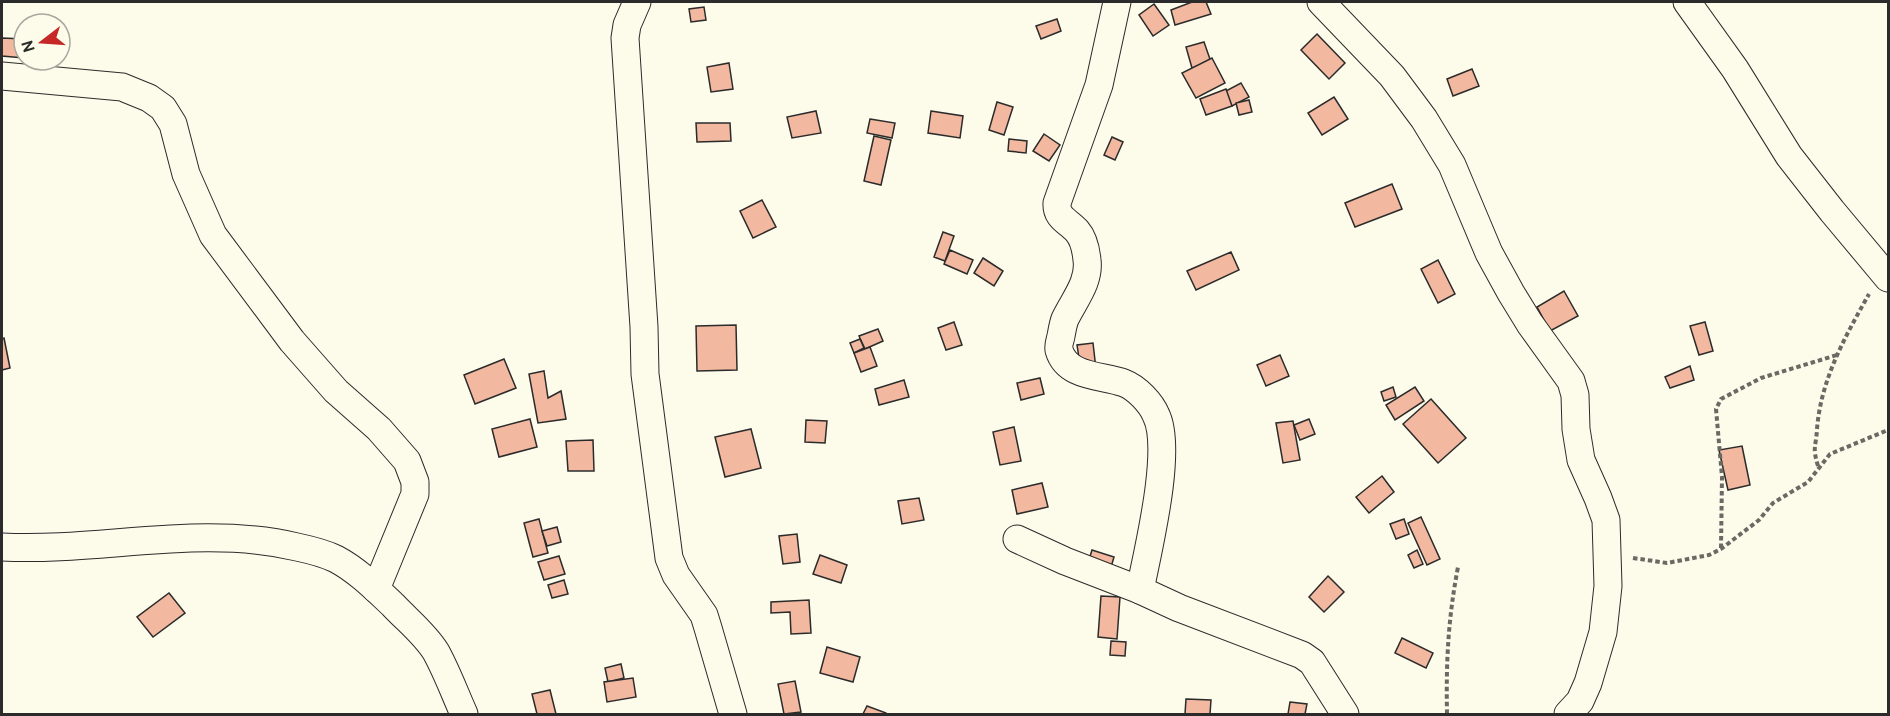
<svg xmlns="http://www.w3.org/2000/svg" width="1890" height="716" font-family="Overpass,sans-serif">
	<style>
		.building { fill: #f2b8a0; stroke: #2b2b2b; stroke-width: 1.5 }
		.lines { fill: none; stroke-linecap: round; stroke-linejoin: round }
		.minor-casing { stroke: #2b2b2b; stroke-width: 29 }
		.path { stroke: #6a6964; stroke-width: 4; stroke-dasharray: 4.5 3; stroke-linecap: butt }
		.minor { stroke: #fdfbea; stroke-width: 27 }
	</style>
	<rect width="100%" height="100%" fill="#fdfbea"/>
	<g class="building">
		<polygon points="1192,2 1206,2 1211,14 1175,25 1171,10"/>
		<polygon points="1154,4 1169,25 1153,36 1139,15"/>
		<polygon points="704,7 706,20 691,22 689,9"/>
		<polygon points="1057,19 1061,31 1041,39 1036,26"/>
		<polygon points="1317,34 1345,63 1329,79 1301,50"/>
		<polygon points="2,38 24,39 24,58 2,56"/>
		<polygon points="1204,42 1211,62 1192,68 1186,47"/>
		<polygon points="1212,58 1225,83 1196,98 1182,73"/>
		<polygon points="729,63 733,89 711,92 707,67"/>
		<polygon points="1472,69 1479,86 1453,96 1447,79"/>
		<polygon points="1241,83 1249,97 1232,106 1224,92"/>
		<polygon points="1226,89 1232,106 1206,115 1200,99"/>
		<polygon points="1334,97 1348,119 1322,135 1308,113"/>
		<polygon points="1249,100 1252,112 1239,115 1236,103"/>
		<polygon points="997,102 1013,107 1004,135 989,130"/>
		<polygon points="816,111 821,133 792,138 787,117"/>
		<polygon points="931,111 963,116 960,138 928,133"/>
		<polygon points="870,119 895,123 892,138 867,133"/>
		<polygon points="696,123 730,123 731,141 697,142"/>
		<polygon points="1044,134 1060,145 1049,161 1033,151"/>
		<polygon points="874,136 891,140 881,185 864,181"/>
		<polygon points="1112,137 1123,142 1115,160 1104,155"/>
		<polygon points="1009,139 1027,141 1026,153 1008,151"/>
		<polygon points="1392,184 1402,209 1355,227 1345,203"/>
		<polygon points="762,200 776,227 753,238 740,211"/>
		<polygon points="943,232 954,236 945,261 934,257"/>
		<polygon points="950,250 973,260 967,274 944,264"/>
		<polygon points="1231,252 1239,270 1196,290 1187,271"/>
		<polygon points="983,258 1003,271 994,286 974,273"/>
		<polygon points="1438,260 1455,294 1438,303 1421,269"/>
		<polygon points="1564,291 1578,316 1550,331 1537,307"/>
		<polygon points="954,322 962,345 946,350 938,328"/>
		<polygon points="1705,322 1713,351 1699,355 1690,326"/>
		<polygon points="736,325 737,370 697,371 696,326"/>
		<polygon points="878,329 883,341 865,349 859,336"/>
		<polygon points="4,338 10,368 2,370 2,339"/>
		<polygon points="860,339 864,348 854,353 850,343"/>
		<polygon points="1093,343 1096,369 1081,371 1077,345"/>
		<polygon points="870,347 877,366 861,372 854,353"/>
		<polygon points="1280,355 1289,376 1266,386 1257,365"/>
		<polygon points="504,359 516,388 475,404 464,375"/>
		<polygon points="1690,366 1694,380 1670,388 1665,377"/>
		<polygon points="544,371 548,398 561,391 566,419 538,423 529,374"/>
		<polygon points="1040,378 1044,394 1021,400 1017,383"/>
		<polygon points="904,380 909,397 879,405 875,389"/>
		<polygon points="1393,387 1396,397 1384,401 1381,392"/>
		<polygon points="1415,387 1424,401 1395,420 1386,405"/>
		<polygon points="1431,399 1466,438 1438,463 1403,424"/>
		<polygon points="530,419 537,447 499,457 492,429"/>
		<polygon points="1309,419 1315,434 1300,440 1294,425"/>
		<polygon points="806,420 827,421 825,443 805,442"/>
		<polygon points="1293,421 1300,460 1283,463 1276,423"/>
		<polygon points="1014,427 1021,461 1000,465 993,432"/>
		<polygon points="751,429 761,468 725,477 715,437"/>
		<polygon points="593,440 594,471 568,471 566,441"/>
		<polygon points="1742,446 1750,485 1728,490 1719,450"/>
		<polygon points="1382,476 1394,492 1369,513 1356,497"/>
		<polygon points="1042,483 1048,507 1017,514 1012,490"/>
		<polygon points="919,498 924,520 902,524 898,501"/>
		<polygon points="1421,517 1440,559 1427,565 1408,523"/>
		<polygon points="539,519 548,553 533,557 524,523"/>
		<polygon points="1404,519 1409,534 1396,539 1390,524"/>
		<polygon points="557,527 561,542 547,546 542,531"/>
		<polygon points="797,534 800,562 783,564 779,536"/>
		<polygon points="1092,550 1114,557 1109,574 1087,566"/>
		<polygon points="1417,550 1423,564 1414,568 1408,555"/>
		<polygon points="820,555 847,565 841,583 813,574"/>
		<polygon points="559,556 565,574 544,580 538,562"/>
		<polygon points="1328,576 1344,592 1324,612 1309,597"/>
		<polygon points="564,580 568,594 552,598 548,585"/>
		<polygon points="169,593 185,613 153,637 137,617"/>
		<polygon points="1101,596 1120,597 1117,639 1098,637"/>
		<polygon points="809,600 811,633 791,634 790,612 771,613 771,602"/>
		<polygon points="1402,638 1433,653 1426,668 1395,653"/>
		<polygon points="1111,641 1126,642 1125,656 1110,655"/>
		<polygon points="827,647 860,657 853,682 820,673"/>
		<polygon points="621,664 624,678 608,682 605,668"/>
		<polygon points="633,678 636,697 607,702 604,682"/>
		<polygon points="795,681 801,712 784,714 778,684"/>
		<polygon points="550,690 556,714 537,714 532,694"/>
		<polygon points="1186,699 1211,700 1210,714 1185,714"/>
		<polygon points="1290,702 1307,704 1305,714 1288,714"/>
		<polygon points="867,706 886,713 886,714 863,714"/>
	</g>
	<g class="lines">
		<g class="minor-casing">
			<g id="minor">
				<polyline points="637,2 627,25 625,38 644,327 645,374 669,558 676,575 704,615 708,628 733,714"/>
				<path d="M1117 2 1099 85 1057 203C1056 218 1068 221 1077 231 1084 239 1086 250 1087 260 1090 282 1074 300 1065 319 1063 324 1062 331 1061 336 1060 341 1058 345 1059 350 1067 378 1103 375 1124 383 1137 388 1151 403 1156 415 1173 449 1148 550 1140 590"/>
				<polyline points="1321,2 1392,76 1424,119 1452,165 1489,253 1511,293 1530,324 1571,381 1575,395 1576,429 1581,460 1598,498 1606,520 1608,586 1603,632 1588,683 1580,701 1568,714"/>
				<polyline points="1687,2 1735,69 1789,156 1832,211 1888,278"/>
				<polyline points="2,76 122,87 149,98 163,108 173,124 186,174 213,235 292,341 336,391 379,429 407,461 415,482 415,494 376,589"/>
				<polyline points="1017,539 1065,561 1140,590 1179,608 1302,655 1312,662 1345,714"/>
				<path d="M2 547C100 552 200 524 297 547 311 550 324 553 336 559 357 570 376 589 393 605 407 620 425 634 436 652 447 672 455 694 464 714"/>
			</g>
		</g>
		<g class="path">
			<path d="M1818 466C1812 446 1816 448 1817 429 1821 379 1845 337 1869 294"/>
			<polyline points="1721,548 1722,477 1716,409 1721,399 1761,378 1837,355"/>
			<polyline points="1633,558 1667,563 1709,555 1721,549 1759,520 1773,503 1808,482 1830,454 1888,430"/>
			<path d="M1447 714C1446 662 1448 619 1458 567"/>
		</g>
		<use href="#minor" class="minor"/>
	</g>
	<rect width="1890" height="716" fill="none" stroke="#2b2b2b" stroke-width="6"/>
	<g transform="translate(42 42) rotate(253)"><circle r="28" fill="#fdfbea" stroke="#a9a89e" stroke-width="1.5"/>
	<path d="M0-4.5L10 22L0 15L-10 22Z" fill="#c62828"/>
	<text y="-9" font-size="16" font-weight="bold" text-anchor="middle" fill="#2b2b2b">N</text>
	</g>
</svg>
